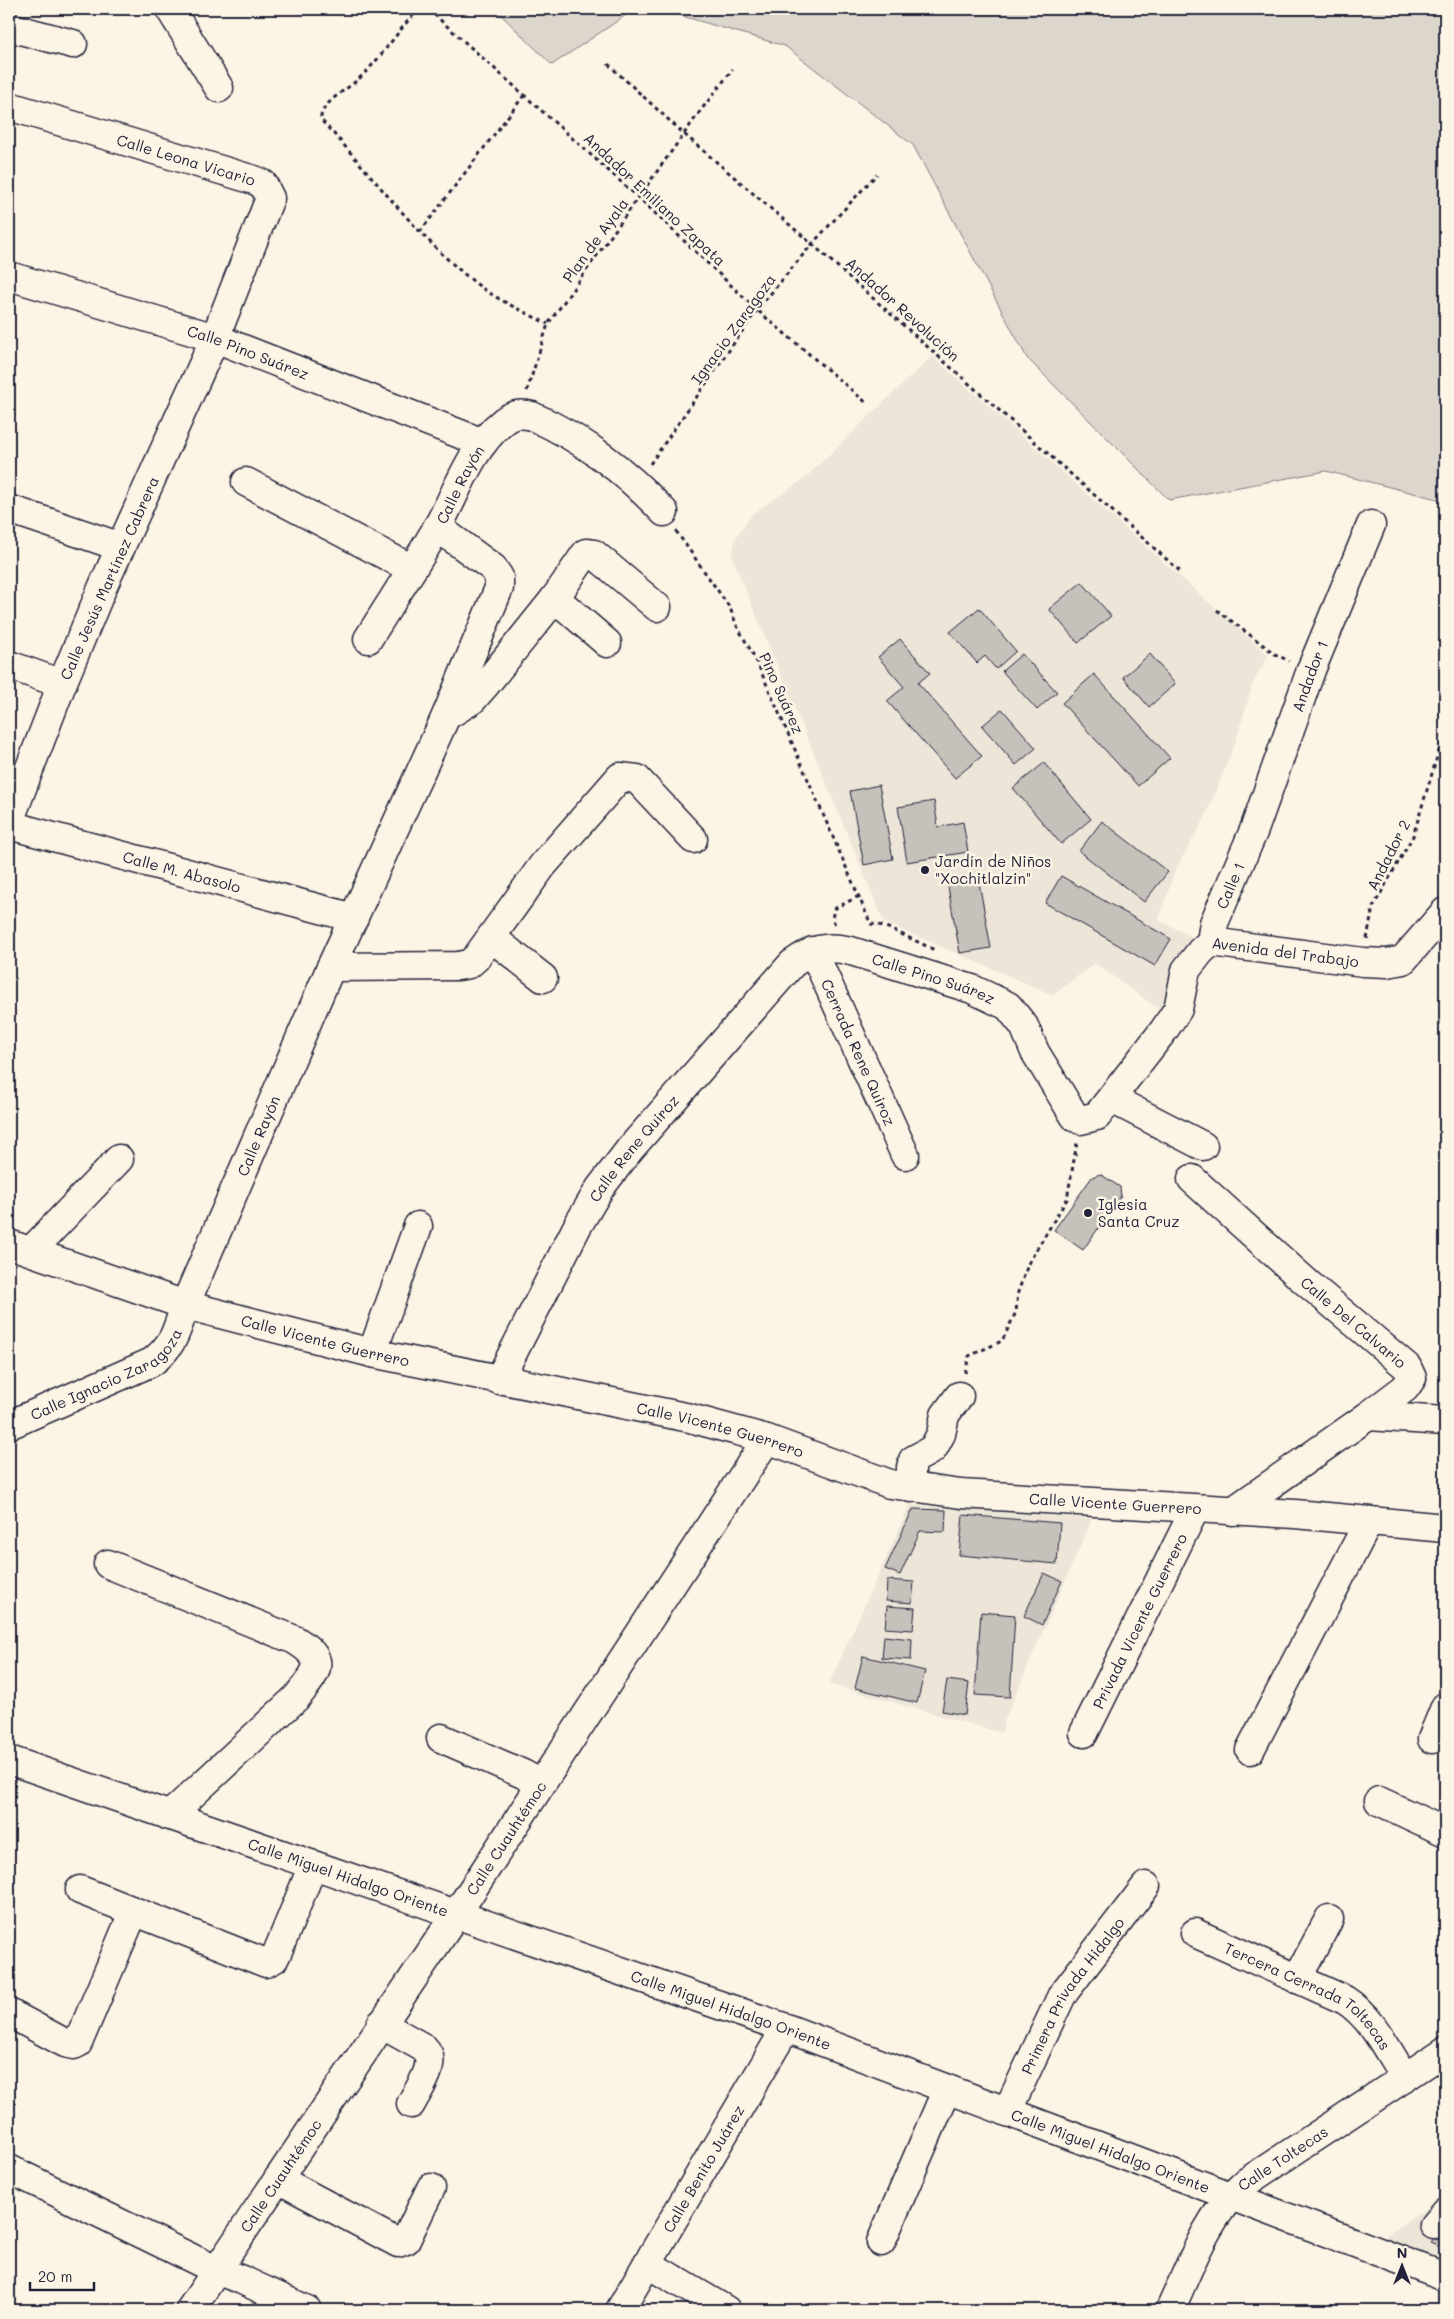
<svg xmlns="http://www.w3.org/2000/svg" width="1454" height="2319" font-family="Mali,sans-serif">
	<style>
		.built { fill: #ece5d8 }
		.green { fill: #dcd6cc; stroke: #7f7c84 }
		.building { fill: #c6c1bb; stroke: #22223b }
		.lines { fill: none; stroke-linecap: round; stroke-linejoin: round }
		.minor-casing { stroke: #22223b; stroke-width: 31 }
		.path { stroke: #22223b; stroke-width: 3; stroke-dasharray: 4 4; stroke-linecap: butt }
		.minor { stroke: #fcf5e5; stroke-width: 28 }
		.poi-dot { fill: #22223b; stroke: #fcf5e5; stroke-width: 2 }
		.labels { text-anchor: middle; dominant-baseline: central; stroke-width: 5; stroke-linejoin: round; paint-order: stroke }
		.street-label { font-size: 15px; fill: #22223b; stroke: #fcf5e5 }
		.poi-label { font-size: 15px; fill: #22223b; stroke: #fcf5e5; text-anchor: start }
	</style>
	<rect width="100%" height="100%" fill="#fcf5e5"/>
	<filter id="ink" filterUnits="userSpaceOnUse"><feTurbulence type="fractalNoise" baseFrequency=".02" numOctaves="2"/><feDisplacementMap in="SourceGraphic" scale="10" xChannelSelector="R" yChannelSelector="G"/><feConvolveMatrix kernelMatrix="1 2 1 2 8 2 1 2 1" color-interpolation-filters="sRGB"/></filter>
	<g filter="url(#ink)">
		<g class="built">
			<polygon points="932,356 1268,655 1253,683 1236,741 1204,820 1175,870 1159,920 1196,939 1163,1012 1095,963 1053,995 884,922 732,557 736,537 753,513 803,480"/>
			<polygon points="910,1505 1092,1519 1005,1719 1002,1733 829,1684"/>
			<polygon points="1445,2195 1445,2261 1383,2238"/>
		</g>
		<g class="green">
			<polygon points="495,9 635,9 552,65"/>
			<polygon points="658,9 1445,9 1445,501 1326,471 1169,500 1027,358 913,145 785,46"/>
		</g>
		<g class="building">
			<polygon points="1082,582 1111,616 1078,643 1049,609"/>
			<polygon points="979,608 1016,651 996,669 985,656 977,663 950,632"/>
			<polygon points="900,639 930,673 918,683 982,756 955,778 887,701 904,687 878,657"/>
			<polygon points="1022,654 1057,692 1037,710 1002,671"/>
			<polygon points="1150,654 1175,684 1149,707 1123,677"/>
			<polygon points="1094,674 1170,758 1138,786 1062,703"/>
			<polygon points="1002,709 1036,748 1016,765 982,726"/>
			<polygon points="1044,763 1091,819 1061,844 1013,788"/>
			<polygon points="879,785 893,859 864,865 850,791"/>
			<polygon points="934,801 938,827 963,822 968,852 907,862 898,807"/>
			<polygon points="1102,821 1168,872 1144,902 1079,851"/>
			<polygon points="1061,876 1171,939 1155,966 1045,903"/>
			<polygon points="978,877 991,948 960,953 947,882"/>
			<polygon points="1100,1174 1120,1187 1121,1196 1083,1250 1054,1230 1092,1177"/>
			<polygon points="913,1509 946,1510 945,1532 920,1531 900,1575 885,1569"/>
			<polygon points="963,1515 1060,1523 1057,1564 959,1555"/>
			<polygon points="1044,1573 1062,1581 1042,1625 1024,1616"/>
			<polygon points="887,1580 914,1582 912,1603 886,1601"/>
			<polygon points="887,1606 915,1608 913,1630 885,1628"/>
			<polygon points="981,1612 1015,1615 1010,1697 975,1695"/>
			<polygon points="884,1636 912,1639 911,1660 882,1658"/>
			<polygon points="863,1656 925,1671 917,1703 855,1688"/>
			<polygon points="947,1680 969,1683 965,1715 942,1711"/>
			<polygon points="1445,2227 1445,2249 1431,2243"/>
		</g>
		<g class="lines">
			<g class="minor-casing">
				<g id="minor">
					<polyline points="170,9 219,88"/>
					<polyline points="9,27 73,44"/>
					<path id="s1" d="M9 106 254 180 263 184 270 198 215 338 103 586 62 684 9 822"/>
					<path id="s2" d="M9 276 215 338 483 443"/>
					<polyline points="246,482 412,569"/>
					<polyline points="9,509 121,547"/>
					<polyline points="555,598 607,643"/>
					<path id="s3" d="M368 639C391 602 415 566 437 528 457 493 470 448 504 421 513 414 521 413 532 416 585 440 624 470 664 512"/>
					<polyline points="9,665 62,684"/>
					<polyline points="446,716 472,700 486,684 555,598 586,553 594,554 657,607"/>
					<path id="s4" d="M9 825 354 918"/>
					<polyline points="492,938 543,978"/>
					<path id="s5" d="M1211 942 1214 923 1254 830 1311 670 1371 525"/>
					<path id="s6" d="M813 951 905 1155"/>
					<polyline points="331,967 458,966 469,964 476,958 543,865 620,777 637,779 693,839"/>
					<polyline points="1112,1099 1203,1146"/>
					<path id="s7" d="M1192 1179 1306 1282 1407 1367 1412 1378 1405 1388 1368 1416 1233 1511"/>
					<path id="s8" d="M9 1244 185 1305 372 1353 690 1418 767 1439 890 1484 961 1494 1295 1514 1445 1528"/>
					<polyline points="31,1251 119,1159"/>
					<polyline points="372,1353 418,1226"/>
					<path id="s9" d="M499 1380 578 1225 600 1188 630 1149 792 964C812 949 827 945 851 951L972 989 1008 1006 1024 1026 1035 1052 1075 1117 1081 1120 1097 1116 1164 1030 1178 1009 1186 970 1201 951 1211 942 1363 962 1387 963 1403 960 1445 912"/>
					<polyline points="1368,1416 1445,1421"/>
					<path id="s10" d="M9 1425 152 1362C174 1345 177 1330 185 1305L331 967 446 716 499 588V577L493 568 437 527"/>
					<polyline points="911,1488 911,1467 913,1460 933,1449 941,1434 945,1415 959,1396"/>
					<path d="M108 1564 295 1640C329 1661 317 1671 297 1697L169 1816"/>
					<path id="s11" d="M1084 1733 1195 1509"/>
					<polyline points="441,1738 523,1774 541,1784"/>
					<polyline points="1432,1739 1445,1707"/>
					<polyline points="1250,1750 1369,1521"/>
					<path id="s12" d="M9 1760 786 2028 1445 2277"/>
					<polyline points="1379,1801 1445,1832"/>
					<polyline points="80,1890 266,1963 274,1959 277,1953 313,1865"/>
					<path id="s13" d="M1195 1933 1345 2000C1373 2018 1387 2050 1405 2078"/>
					<polyline points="1297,1979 1329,1919"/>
					<polyline points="9,2013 65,2043 74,2045 78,2043 133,1913"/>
					<path d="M381 2024 424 2048C439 2063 419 2088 411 2104"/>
					<path id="s14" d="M1007 2112 1062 1995 1146 1886"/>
					<polyline points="9,2169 216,2270 242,2280 307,2310"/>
					<polyline points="278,2179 398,2243 406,2240 431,2188"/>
					<polyline points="1434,2225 1445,2212"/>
					<polyline points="881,2242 947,2089"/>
					<polyline points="648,2264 726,2310"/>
					<path id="s15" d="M190 2310 455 1916 767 1439"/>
					<path id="s16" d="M620 2310 786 2028"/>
					<path id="s17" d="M1170 2310C1190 2267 1206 2218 1242 2185L1445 2051"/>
				</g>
			</g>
			<g class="path">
				<path d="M419 9C396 32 380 61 355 82 344 91 319 105 321 120 373 175 418 239 478 285 499 301 525 312 548 324"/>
				<polyline points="428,9 639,198 757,310 868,404"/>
				<polyline points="608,64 684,134 812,244 1181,572"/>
				<polyline points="420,232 525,94"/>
				<polyline points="527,391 548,324 701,110 733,69"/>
				<polyline points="650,464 757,310 812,244 877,174"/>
				<polyline points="676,531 730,608 737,626 756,660 869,920 871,924 884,926 937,951"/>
				<polyline points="1217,610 1275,654 1289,661"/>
				<polyline points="835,924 832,919 834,909 859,896"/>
				<polyline points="1367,939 1373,907 1413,836 1445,731"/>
				<polyline points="965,1373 969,1356 1002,1341 1016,1312 1018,1292 1029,1262 1067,1199 1077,1143"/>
			</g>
			<use href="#minor" class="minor"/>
		</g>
	</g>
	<g class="poi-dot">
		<circle cx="925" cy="870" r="5"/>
		<circle cx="1088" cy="1213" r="5"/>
	</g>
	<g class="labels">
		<g class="street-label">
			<text stroke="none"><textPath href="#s1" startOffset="185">Calle Leona Vicario</textPath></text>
			<text transform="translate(655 199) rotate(43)">Andador Emiliano Zapata</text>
			<text transform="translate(595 240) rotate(-54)">Plan de Ayala</text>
			<text transform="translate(903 309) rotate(42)">Andador Revolución</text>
			<text transform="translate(733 329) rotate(-54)">Ignacio Zaragoza</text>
			<text stroke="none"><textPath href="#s2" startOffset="251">Calle Pino Suárez</textPath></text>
			<text stroke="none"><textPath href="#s3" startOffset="180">Calle Rayón</textPath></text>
			<text transform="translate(109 578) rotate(-66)">Calle Jesús Martínez Cabrera</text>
			<text stroke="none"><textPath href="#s5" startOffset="284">Andador 1</textPath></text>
			<text transform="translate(782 693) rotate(66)">Pino Suárez</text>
			<text transform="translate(1388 855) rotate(-63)">Andador 2</text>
			<text stroke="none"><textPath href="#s4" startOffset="179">Calle M. Abasolo</textPath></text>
			<text stroke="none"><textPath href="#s5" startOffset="60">Calle 1</textPath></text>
			<text stroke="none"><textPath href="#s9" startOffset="1182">Avenida del Trabajo</textPath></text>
			<text stroke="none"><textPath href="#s9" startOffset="662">Calle Pino Suárez</textPath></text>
			<text stroke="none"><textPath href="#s6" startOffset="111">Cerrada Rene Quiroz</textPath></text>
			<text stroke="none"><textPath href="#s10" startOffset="408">Calle Rayón</textPath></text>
			<text stroke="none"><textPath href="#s9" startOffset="269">Calle Rene Quiroz</textPath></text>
			<text stroke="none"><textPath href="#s7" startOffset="216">Calle Del Calvario</textPath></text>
			<text stroke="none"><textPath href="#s8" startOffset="331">Calle Vicente Guerrero</textPath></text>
			<text stroke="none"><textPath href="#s10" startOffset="111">Calle Ignacio Zaragoza</textPath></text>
			<text stroke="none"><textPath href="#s8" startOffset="736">Calle Vicente Guerrero</textPath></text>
			<text stroke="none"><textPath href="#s8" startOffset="1141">Calle Vicente Guerrero</textPath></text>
			<text stroke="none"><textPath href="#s11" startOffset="125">Privada Vicente Guerrero</textPath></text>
			<text stroke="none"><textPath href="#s15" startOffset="568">Calle Cuauhtémoc</textPath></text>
			<text stroke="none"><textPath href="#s12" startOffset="359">Calle Miguel Hidalgo Oriente</textPath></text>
			<text stroke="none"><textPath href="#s14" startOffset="134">Primera Privada Hidalgo</textPath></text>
			<text stroke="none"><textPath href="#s13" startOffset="131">Tercera Cerrada Toltecas</textPath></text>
			<text stroke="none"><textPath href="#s12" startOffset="764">Calle Miguel Hidalgo Oriente</textPath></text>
			<text stroke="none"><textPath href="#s12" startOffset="1169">Calle Miguel Hidalgo Oriente</textPath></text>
			<text stroke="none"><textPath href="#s17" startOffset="194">Calle Toltecas</textPath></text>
			<text stroke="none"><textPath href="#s16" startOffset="164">Calle Benito Juárez</textPath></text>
			<text stroke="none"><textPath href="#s15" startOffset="162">Calle Cuauhtémoc</textPath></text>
		</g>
		<g class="poi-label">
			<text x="935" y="861">Jardín de Niños<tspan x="935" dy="17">"Xochitlalzin"</tspan></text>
			<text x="1098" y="1204">Iglesia<tspan x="1098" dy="17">Santa Cruz</tspan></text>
		</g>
	</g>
	<rect width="1454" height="2319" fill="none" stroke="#fcf5e5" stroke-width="30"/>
	<rect x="15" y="15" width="1424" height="2289" fill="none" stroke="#22223b" stroke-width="2" filter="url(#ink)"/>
	<g transform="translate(1402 2266)" stroke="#fcf5e5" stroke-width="4" paint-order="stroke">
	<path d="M0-4L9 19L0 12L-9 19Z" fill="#22223b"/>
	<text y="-8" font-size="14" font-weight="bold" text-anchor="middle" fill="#22223b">N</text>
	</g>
	<path d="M30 2282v8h64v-8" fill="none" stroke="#22223b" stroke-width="2.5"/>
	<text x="38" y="2282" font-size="15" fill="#22223b" stroke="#fcf5e5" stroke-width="4" paint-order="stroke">20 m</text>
</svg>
